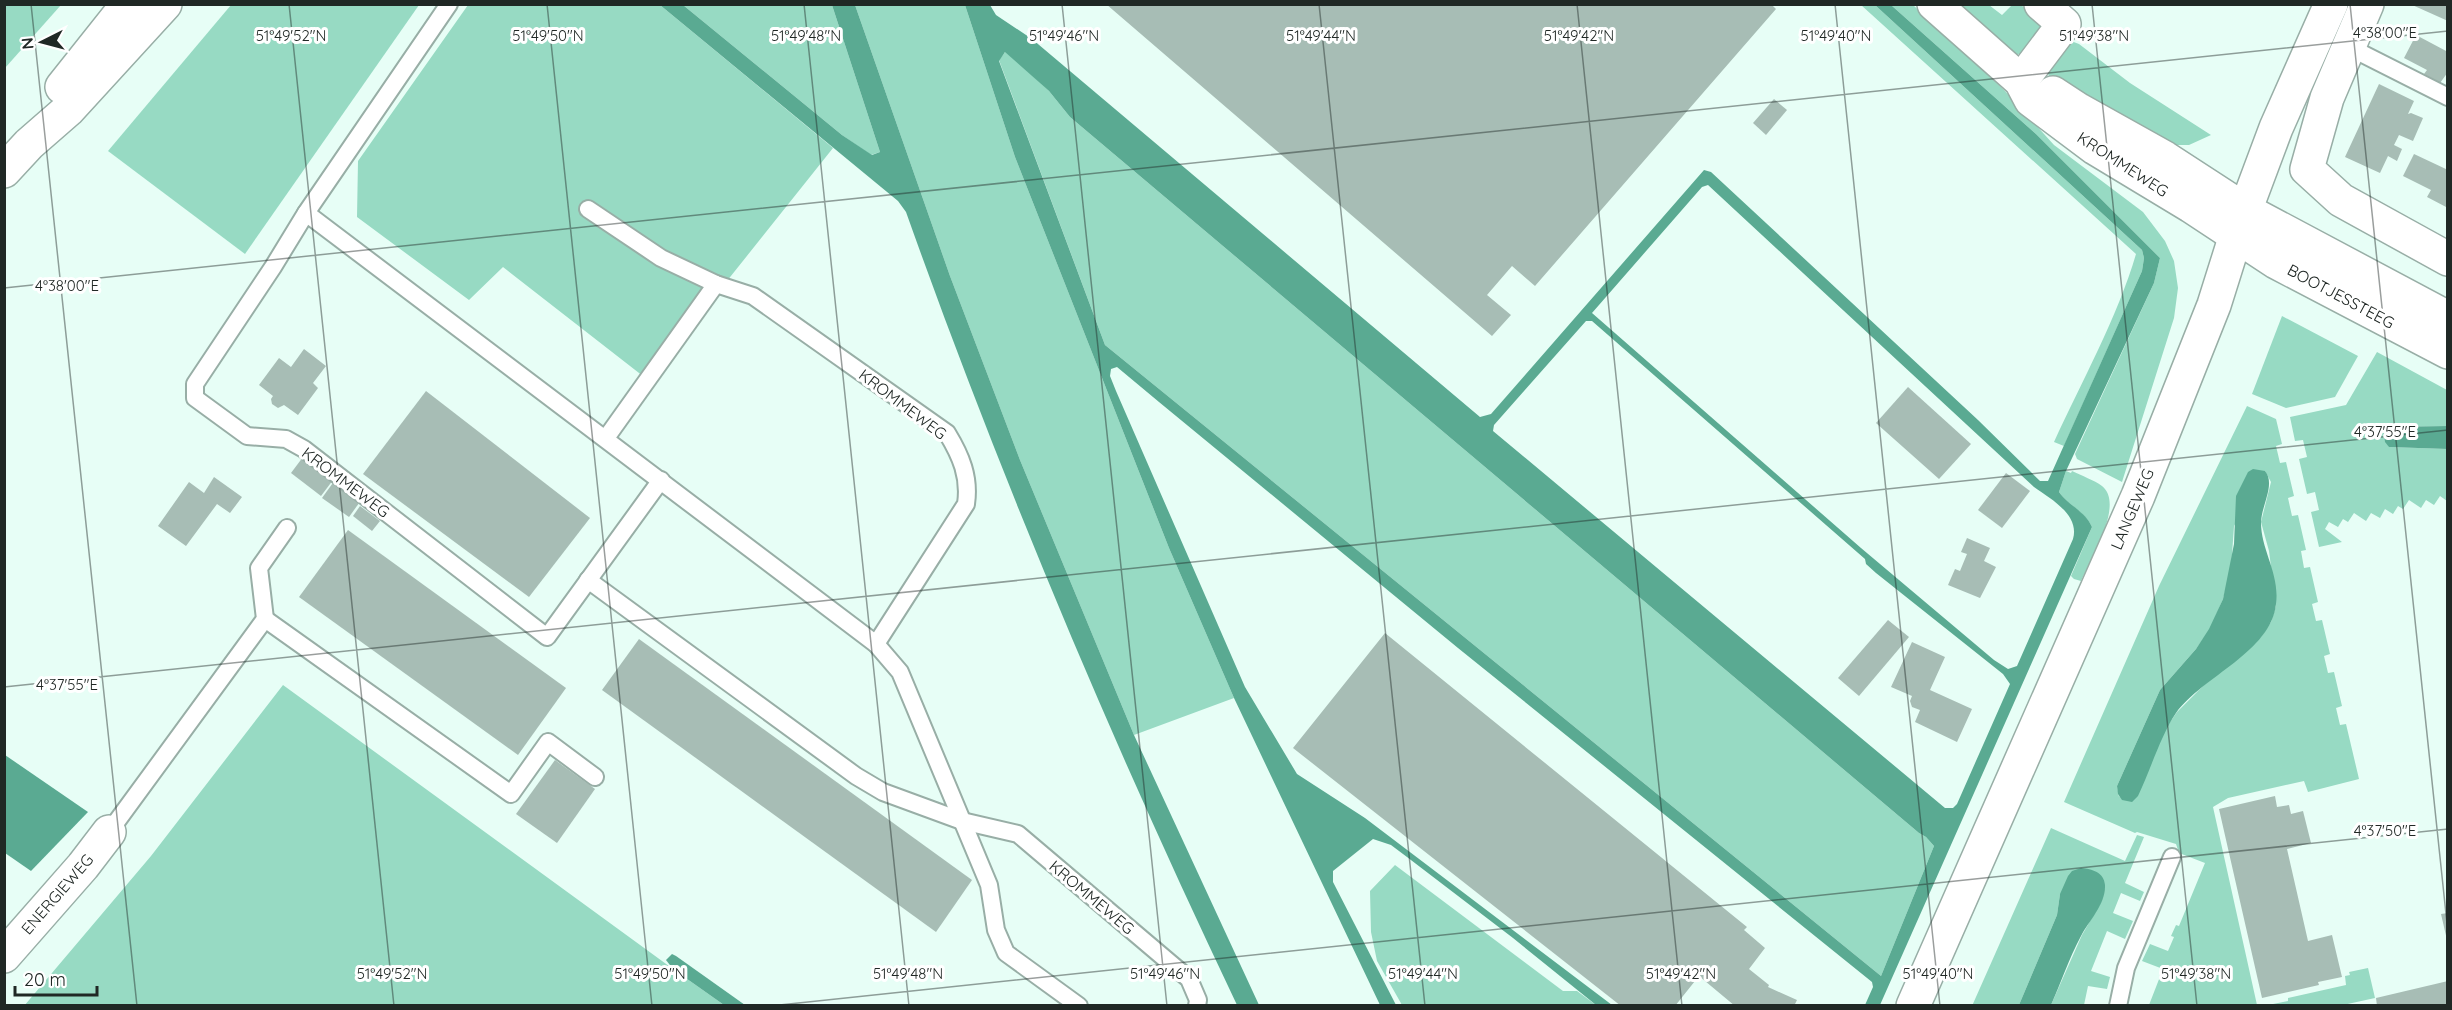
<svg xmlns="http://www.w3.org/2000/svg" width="2452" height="1010" font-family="Quicksand,sans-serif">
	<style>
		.green { fill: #97dac3; fill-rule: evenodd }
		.water { fill: #5aaa92; fill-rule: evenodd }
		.building { fill: #a7bdb5 }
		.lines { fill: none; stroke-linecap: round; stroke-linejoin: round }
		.lane-casing { stroke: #98aea6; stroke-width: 20 }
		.street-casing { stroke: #98aea6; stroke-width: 36 }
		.secondary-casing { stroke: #98aea6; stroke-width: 36 }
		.lane { stroke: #fff; stroke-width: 16 }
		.street { stroke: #fff; stroke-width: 33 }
		.secondary { stroke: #fff; stroke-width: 33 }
		.ticks { fill: none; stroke: #202825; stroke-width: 1.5; stroke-opacity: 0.45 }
		.labels { text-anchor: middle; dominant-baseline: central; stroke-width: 6; stroke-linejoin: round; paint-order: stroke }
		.street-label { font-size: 16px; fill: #202825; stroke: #fff }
		.ticks-label { font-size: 15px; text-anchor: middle; fill: #202825; stroke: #fff; stroke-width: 6; stroke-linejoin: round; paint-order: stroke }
	</style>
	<rect width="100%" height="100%" fill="#e7fef6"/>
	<g class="green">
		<polygon points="5,4 61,5 5,68 4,5"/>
		<polygon points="231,5 419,5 245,254 108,151"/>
		<polygon points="468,5 660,5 833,148 648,380 503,267 469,300 357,217 358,161"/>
		<polygon points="683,5 832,5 880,152 871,155 842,135"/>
		<polygon points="855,5 965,5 1015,157 1169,548 1234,698 1134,735 1020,460 950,276"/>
		<path d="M1861 5H1875L2142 250 2144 258 2142 271 2064 446 2054 442C2081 383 2118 316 2136 254Z"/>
		<polygon points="1891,5 1913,5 2004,90 2054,145 2143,212 2165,241 2174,261 2178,288 2174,318 2122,482 2077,459 2075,454 2154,283 2160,258 2036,134"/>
		<path d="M1958 5H1989L2002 15 2012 5C2028 5 2034 11 2043 25L2024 54H2014Z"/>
		<polygon points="2071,41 2079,44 2130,83 2211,135 2189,145 2164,145 2050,82 2048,72"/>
		<polygon points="1006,51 1049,91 1070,117 1919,833 1926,837 1934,846 1881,976 1105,345 999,60"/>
		<polygon points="2282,316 2358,356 2335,397 2286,408 2252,394"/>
		<polygon points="2377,352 2447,390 2447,426 2384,427 2389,447 2447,449 2447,501 2440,496 2434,505 2426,500 2421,508 2409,500 2403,509 2398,506 2393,514 2385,509 2380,518 2371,513 2366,521 2354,513 2348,522 2343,519 2338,527 2329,522 2325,529 2342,542 2319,547 2311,512 2319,510 2315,492 2307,494 2299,459 2307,457 2303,440 2295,441 2290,417 2346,405"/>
		<path d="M2247 406 2276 419 2282 444 2276 446 2280 463 2286 462 2294 496 2288 498 2292 516 2298 515 2306 550 2301 551 2304 568 2310 567 2318 602 2312 604 2316 621 2322 620 2330 654 2324 656 2328 673 2334 672 2342 706 2336 708 2340 725 2346 724 2359 779 2308 792 2304 781 2228 798 2213 807 2257 1005H2149L2163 969 2142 961 2150 944 2168 951 2174 937 2171 936 2176 925 2179 926 2205 863 2179 853 2176 844 2137 832 2135 833 2064 802 2159 586ZM2265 471 2271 482 2261 522 2269 551 2276 606 2271 622 2261 637 2203 686 2177 712 2119 797 2117 786 2160 690 2196 649 2210 629 2223 599 2231 569 2234 526Z"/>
		<path d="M2066 471 2071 473 2072 471C2082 476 2094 480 2102 486 2125 504 2090 560 2081 581L2074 579 2071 576 2092 527C2086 513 2068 505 2059 492Z"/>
		<polygon points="283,685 673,969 724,1005 24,1006 151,856"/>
		<polygon points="2051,828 2125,861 2137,835 2144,837 2125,883 2144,892 2140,901 2121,893 2113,913 2133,921 2125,939 2107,931 2091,971 2110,977 2107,989 2088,986 2084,1005 2051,1005 2082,935 2100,904 2105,886 2060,894 2057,915 2019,1005 1972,1006"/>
		<polygon points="1395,865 1563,991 1577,991 1596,1005 1402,1005 1377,961 1371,932 1370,891"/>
		<polygon points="2368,968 2375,998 2343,1005 2268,1005 2288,1001 2288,998 2346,985 2345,976 2350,975 2349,972"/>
	</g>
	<g class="water">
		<path d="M660 5H683L842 135 872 155 880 152 832 5H855L950 276 1020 460 1134 735 1259 1005H1237C1114 747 1002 482 906 212L898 201Z"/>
		<path d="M965 5H990L996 15 1032 39 1480 417 1491 414 1704 170 1711 172 1978 420 2040 481H2048L2142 271 2144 258 2142 250 1875 5H1891L2036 134 2160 258 2154 283 2066 471 2059 492C2068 505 2086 512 2092 527L1880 1005H1865L1873 987 1872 982 1458 648 1159 402 1117 367 1111 369 1110 376 1116 391 1245 687 1297 774 1365 818 1612 1005H1596L1513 938 1407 857 1391 845 1373 839 1333 871V882L1396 1005H1380L1234 698 1169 548 1015 157ZM1005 52 1049 91 1070 117 1919 833 1926 837 1934 846 1881 976 1105 345 999 61ZM1708 185 2034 487C2051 499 2080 515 2073 539L2017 666 2008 669 1994 660 1861 548 1592 313 1702 187ZM1586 321H1592L1865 559 1866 564 1876 573 2003 674 2010 684 1957 804 1953 808H1945L1493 431 1494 425Z"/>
		<polygon points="2447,426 2447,449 2389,447 2385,442 2383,427"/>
		<path d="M2253 469 2265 471C2276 484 2261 506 2261 523 2261 550 2280 574 2276 604 2271 652 2203 676 2176 713 2161 735 2150 771 2138 796L2132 802 2122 800 2118 794 2117 786 2160 690 2196 649 2209 629 2223 599 2234 544 2236 496 2248 472Z"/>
		<polygon points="5,755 88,812 31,871 5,853"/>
		<path d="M2081 868C2092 869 2104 872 2105 885 2106 904 2089 921 2081 936 2069 958 2061 983 2051 1005H2019L2057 915 2060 894 2068 876 2072 871Z"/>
		<polygon points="672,954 676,956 745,1005 724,1005 673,969 666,960"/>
	</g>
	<g class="building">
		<polygon points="1106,4 1771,4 1776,9 1535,286 1512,266 1487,295 1511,315 1492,336"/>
		<polygon points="2410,4 2448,4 2448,21"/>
		<polygon points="2416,35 2448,52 2448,72 2440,83 2424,74 2427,70 2404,58"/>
		<polygon points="2379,84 2414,101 2408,114 2411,113 2423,118 2413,141 2399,135 2394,145 2402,149 2397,161 2388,156 2380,173 2345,157"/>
		<polygon points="1774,99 1787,110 1766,135 1753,123"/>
		<polygon points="2414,154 2448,170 2448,208 2427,197 2431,190 2403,176"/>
		<polygon points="304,349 326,366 313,383 318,388 298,415 284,405 278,408 272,404 271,399 273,396 259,385 279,358 291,367"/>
		<polygon points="1908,387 1971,444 1939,479 1876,423"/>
		<polygon points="426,391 590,518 529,597 363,474"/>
		<polygon points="303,457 333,480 321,496 291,473"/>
		<polygon points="2006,473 2030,491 2002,528 1978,510"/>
		<polygon points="214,477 242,497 230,513 217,504 186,546 158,526 189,482 204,493"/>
		<polygon points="335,480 362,499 349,517 322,498"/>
		<polygon points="360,506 380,521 372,531 353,516"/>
		<polygon points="348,530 566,688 518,755 299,597"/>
		<polygon points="1967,538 1990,548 1984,561 1996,567 1980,598 1948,585 1955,569 1960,571 1967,554 1961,552"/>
		<polygon points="1888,620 1909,637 1859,696 1838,678"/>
		<polygon points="1385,633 1747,927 1744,930 1765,948 1749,969 1769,985 1768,987 1797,1000 1794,1006 1735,1006 1699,976 1675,1006 1621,1006 1293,748"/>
		<polygon points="639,639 972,880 936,932 602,690"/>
		<polygon points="1912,642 1945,657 1930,690 1972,709 1957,742 1915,722 1920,710 1912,707 1910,701 1912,696 1891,687"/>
		<polygon points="555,760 595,789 557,843 516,814"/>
		<polygon points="2275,796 2277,807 2289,805 2291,814 2303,811 2311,843 2287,849 2308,941 2332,935 2342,977 2318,982 2319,985 2262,998 2219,809"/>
		<polygon points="2448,913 2448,939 2447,940 2441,914"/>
		<polygon points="2448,981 2448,1006 2377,1006 2376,998"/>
	</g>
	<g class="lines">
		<g class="lane-casing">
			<g id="lane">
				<polyline points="449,4 306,213 273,267 195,384 195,398 247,436 286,439 304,449 547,637 661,480"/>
				<polyline points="2349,47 2448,97"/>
				<path d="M588 209 661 258 716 284 753 296 947 433C961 456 970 477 966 504L876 644"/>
				<polyline points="306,213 876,644 900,672 989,885 996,930 1006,953 1079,1006"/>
				<polyline points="606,438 716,284"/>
				<polyline points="588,580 856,776 883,792 962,821 1018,834 1189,979 1198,1000 1197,1006"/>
				<polyline points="265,619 511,794 548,742 595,777"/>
				<polyline points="109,832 265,619 259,568 287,528"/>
				<polyline points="2118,1006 2126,968 2172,857"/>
			</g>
		</g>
		<g class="street-casing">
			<g id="street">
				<polyline points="2367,4 2327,98 2307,169 2341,200 2448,259"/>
				<polyline points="2021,81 2064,24 2041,4"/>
				<polyline points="4,956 83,866 109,832"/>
			</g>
		</g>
		<g class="secondary-casing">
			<g id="secondary">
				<polyline points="1934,4 2021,81 2031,100 2095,148 2191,206 2276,262 2448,352"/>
				<polyline points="62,87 128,4"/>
				<polyline points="2053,93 2079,110 2165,158 2245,210 2448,318"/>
				<polyline points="4,171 29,144 68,110 165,4"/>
				<polyline points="1913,1006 2138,496 2214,305 2236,235 2276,128 2331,4"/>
			</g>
		</g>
		<use href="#lane" class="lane"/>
		<use href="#street" class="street"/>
		<use href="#secondary" class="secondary"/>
	</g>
	<path class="ticks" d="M31 4 137 1006M289 4 394 1006M547 4 652 1006M804 4 909 1006M1062 4 1167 1006M1319 4 1425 1006M1577 4 1682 1006M1835 4 1940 1006M2092 4 2197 1006M2350 4 2448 933M4 288 2448 31M4 687 2448 430M770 1006 2448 829"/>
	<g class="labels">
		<g class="street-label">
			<text transform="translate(2123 164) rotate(33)">KROMMEWEG</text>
			<text transform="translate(2341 296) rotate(28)">BOOTJESSTEEG</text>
			<text transform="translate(903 404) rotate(37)">KROMMEWEG</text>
			<text transform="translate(346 482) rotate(37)">KROMMEWEG</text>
			<text transform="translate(2132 509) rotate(-67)">LANGEWEG</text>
			<text transform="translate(57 894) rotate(-49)">ENERGIEWEG</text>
			<text transform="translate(1092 897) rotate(40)">KROMMEWEG</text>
		</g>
	</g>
	<g class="ticks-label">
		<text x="2385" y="38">4°38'00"E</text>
		<text x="291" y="41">51°49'52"N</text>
		<text x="548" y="41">51°49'50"N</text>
		<text x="806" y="41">51°49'48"N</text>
		<text x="1064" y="41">51°49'46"N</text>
		<text x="1321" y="41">51°49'44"N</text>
		<text x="1579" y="41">51°49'42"N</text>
		<text x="1836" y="41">51°49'40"N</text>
		<text x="2094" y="41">51°49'38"N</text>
		<text x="67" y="291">4°38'00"E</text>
		<text x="2385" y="437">4°37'55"E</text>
		<text x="67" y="690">4°37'55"E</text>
		<text x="2385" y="836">4°37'50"E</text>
		<text x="392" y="979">51°49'52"N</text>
		<text x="650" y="979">51°49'50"N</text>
		<text x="908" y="979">51°49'48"N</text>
		<text x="1165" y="979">51°49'46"N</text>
		<text x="1423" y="979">51°49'44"N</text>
		<text x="1681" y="979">51°49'42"N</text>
		<text x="1938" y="979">51°49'40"N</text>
		<text x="2196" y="979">51°49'38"N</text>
	</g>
	<rect width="2452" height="1010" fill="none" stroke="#202825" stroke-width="12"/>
	<g transform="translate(42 42) rotate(264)" stroke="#ffffff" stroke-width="4.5" paint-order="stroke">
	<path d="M0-4.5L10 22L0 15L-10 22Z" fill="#202825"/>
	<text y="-9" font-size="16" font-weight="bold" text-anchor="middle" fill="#202825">N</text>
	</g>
	<path d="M15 986v9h82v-9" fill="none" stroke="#202825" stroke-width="3"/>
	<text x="24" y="986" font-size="18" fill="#202825" stroke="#ffffff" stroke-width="4.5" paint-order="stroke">20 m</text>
</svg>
